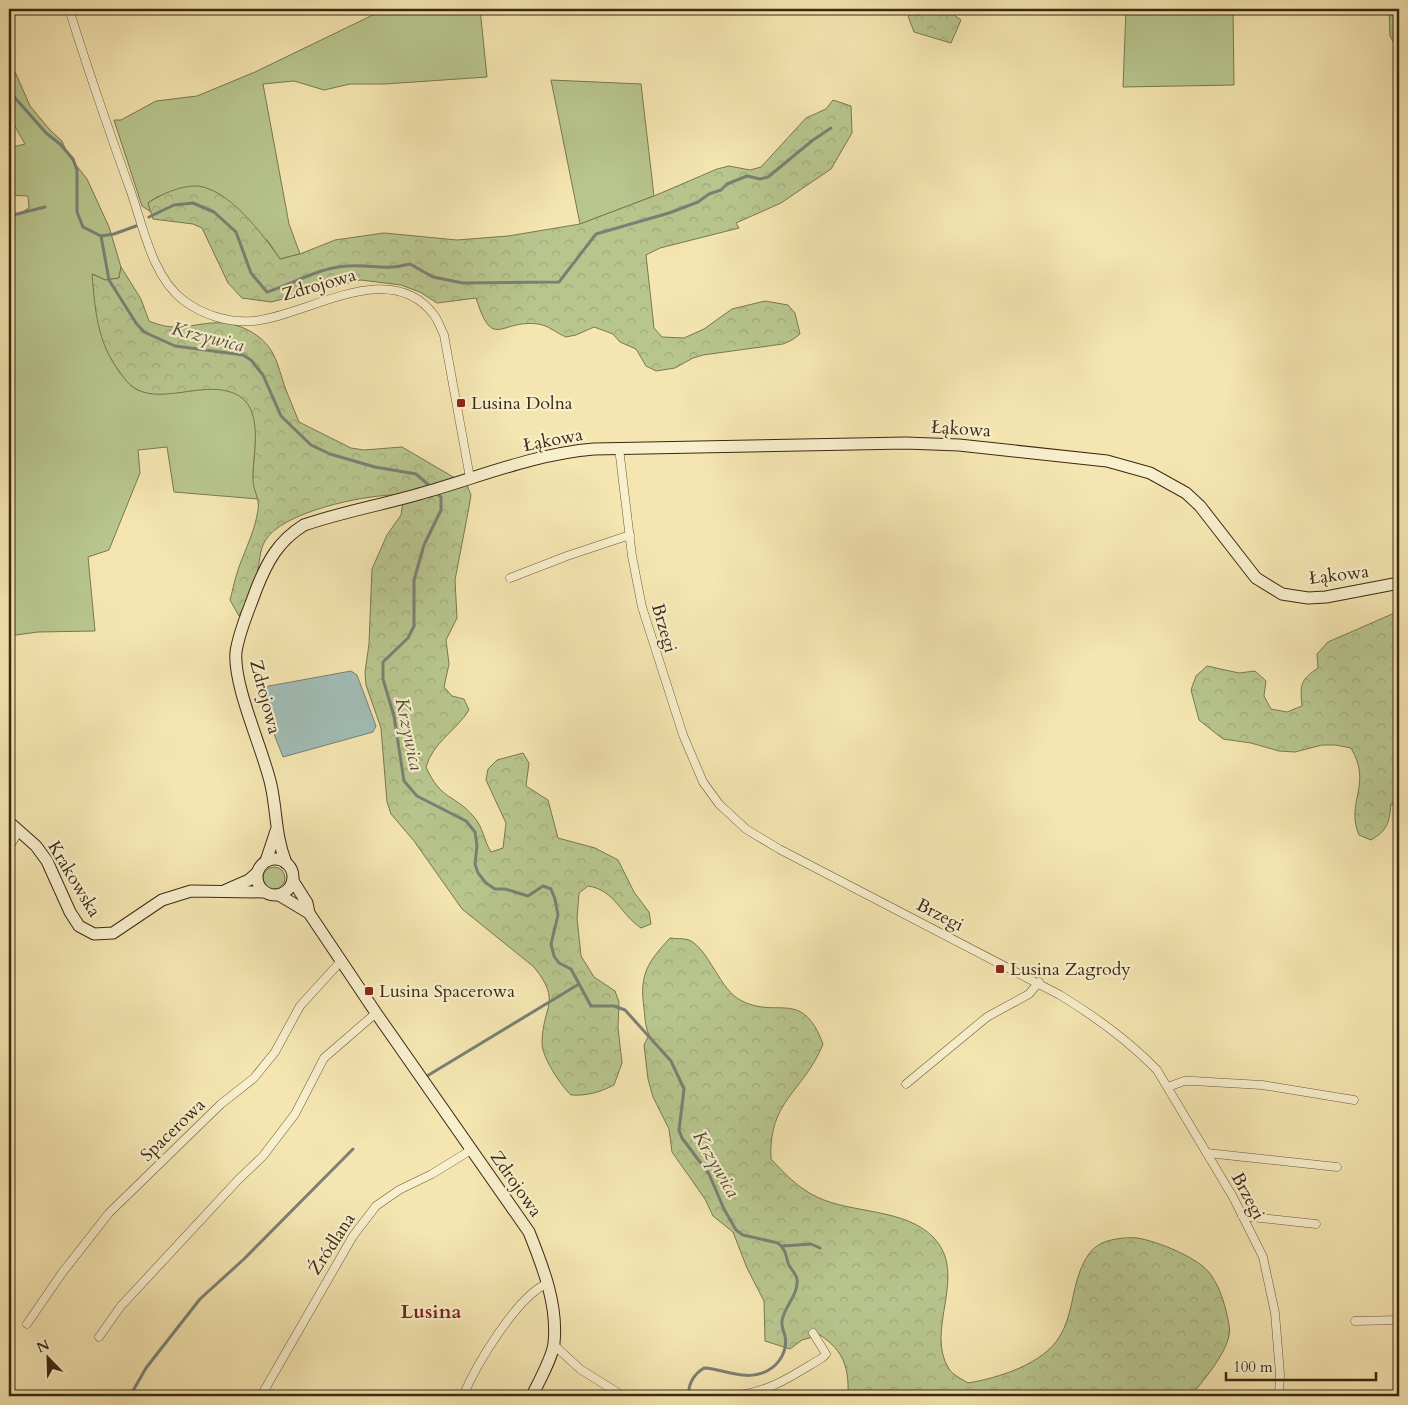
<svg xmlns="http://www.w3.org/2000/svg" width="1408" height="1405" font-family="Cardo,serif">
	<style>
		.grass { fill: #b8c68e; stroke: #7a7750 }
		.forest { fill: url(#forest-crowns); stroke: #7a7750 }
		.water { fill: #a1bdb6; stroke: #798175 }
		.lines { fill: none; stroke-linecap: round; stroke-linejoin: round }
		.stream { stroke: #798175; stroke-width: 3 }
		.street-casing { stroke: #6a583a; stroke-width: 9 }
		.secondary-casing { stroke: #3c2813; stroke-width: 13 }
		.street { stroke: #f8efcc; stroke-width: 8 }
		.secondary { stroke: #f8efcc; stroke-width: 11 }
		.poi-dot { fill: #8f2418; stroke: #f8efcc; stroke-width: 2 }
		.labels { text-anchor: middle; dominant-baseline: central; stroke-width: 4.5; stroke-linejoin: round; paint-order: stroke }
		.street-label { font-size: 18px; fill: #3c2813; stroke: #f8efcc }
		.poi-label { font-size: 18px; fill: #3c2813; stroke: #f8efcc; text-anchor: start }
		.water-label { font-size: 19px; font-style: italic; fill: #554d3c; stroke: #f8efcc }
		.quarter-label { font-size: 20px; font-weight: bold; fill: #7a1f14; stroke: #f8efcc }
	</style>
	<defs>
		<pattern id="forest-crowns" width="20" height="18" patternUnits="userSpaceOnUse" patternTransform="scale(1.25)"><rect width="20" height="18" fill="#b8c68e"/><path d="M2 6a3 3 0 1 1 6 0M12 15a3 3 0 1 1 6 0" fill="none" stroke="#9faa7a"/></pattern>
	</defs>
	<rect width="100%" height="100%" fill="#f5e6b1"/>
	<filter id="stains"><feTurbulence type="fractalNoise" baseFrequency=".004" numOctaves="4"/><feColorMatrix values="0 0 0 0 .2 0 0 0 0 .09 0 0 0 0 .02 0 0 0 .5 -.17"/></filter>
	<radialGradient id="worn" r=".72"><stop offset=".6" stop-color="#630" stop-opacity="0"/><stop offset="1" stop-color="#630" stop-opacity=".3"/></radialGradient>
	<g class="grass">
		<polygon points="9,9 15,9 9,50"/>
		<polygon points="377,9 480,9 487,77 385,84 350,84 324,90 294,81 263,84 289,224 300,254 280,259 268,241 189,187 157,197 148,203 151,212 142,206 114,120 121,120 156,101 197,96 255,72 377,13"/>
		<polygon points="1126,9 1233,9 1234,85 1123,87"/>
		<path d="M9 58 30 106 50 130 62 141 68 155 87 179 109 227 121 267 119 278 105 280 93 274C96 311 99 344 121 374 126 380 131 387 138 390 172 405 223 369 249 405 261 421 253 457 253 476 254 484 256 491 258 499L174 492 167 447 138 450 140 473 109 550 88 557 95 631 38 632 9 636V214H19L29 208 28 196 9 195V148L25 144 9 116Z"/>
		<polygon points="551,80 641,84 654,196 580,224"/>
		<circle cx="274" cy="878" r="11"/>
	</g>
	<g class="forest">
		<polygon points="920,9 945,9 961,20 951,43 914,32 908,16"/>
		<polygon points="1389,9 1399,9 1399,52 1390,36"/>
		<path d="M833 100 851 106 852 133 831 169 781 203 736 223 739 228 660 248 646 255 654 328 662 337 684 338 704 329 732 309 765 301 788 305 795 313 800 334 792 340 783 344 703 355 693 358 675 368 656 371 646 366 636 349 620 342 613 334 594 327 576 335 566 337C556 333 548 325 538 324 500 319 493 352 476 298L437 303 420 292 401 285 361 280 271 302 242 298 228 283 202 228 193 224 153 219 148 203C161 194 182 185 198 186 230 190 263 235 280 259L300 254 335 240 384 233 457 240 508 236 580 224 654 196 717 169 729 166 750 170 761 167 806 118 826 109Z"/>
		<path d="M121 267 141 299 149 321C175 332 187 325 212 323 224 322 235 324 246 329 276 344 276 362 286 390 290 401 295 411 299 422L351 448 364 450 402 447 467 485 471 495 469 507 455 580 457 618 446 640 449 664 444 687 452 696 464 699 469 710C456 731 433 742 426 767 441 801 455 794 474 817 483 827 484 841 491 852L503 848 506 823 486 780 488 769 497 760 523 753 529 763 526 786 548 800 558 838 595 848 618 860 634 892 649 912 651 924 641 928C620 914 615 890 588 886L579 893 577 918 581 956 594 977 615 991 619 1002 618 1028 622 1063 614 1085C600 1092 588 1096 571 1095 561 1086 541 1056 542 1042 543 1005 562 1002 534 967L462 909 414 841 391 814 387 802 381 728 366 685 365 672 369 644 372 569 387 535 401 515 403 502 395 495C364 495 281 512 265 541 259 551 260 563 257 574 253 589 246 602 239 616L230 600C233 589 235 578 239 567 246 548 255 530 258 510 260 499 253 490 253 480 253 450 267 400 227 391 199 384 163 402 138 390 129 386 124 378 119 371 97 342 95 309 92 274L105 280 119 278Z"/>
		<path d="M1399 611V807L1391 804C1389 823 1388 830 1371 840L1359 835C1345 802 1373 785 1351 748L1336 745H1322L1295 752 1279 751 1251 743 1223 739 1199 720 1191 690 1196 676 1207 666 1239 673 1255 671 1266 681 1264 696 1271 709 1287 712 1302 706C1300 685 1300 680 1318 668L1317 654 1328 642Z"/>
		<path d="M670 938C675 939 684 938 689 940 709 949 720 991 742 1001 778 1019 802 988 823 1044 804 1092 768 1100 771 1159 784 1173 798 1188 817 1197 852 1214 906 1208 934 1238 969 1275 924 1330 949 1369 953 1375 962 1379 968 1383 998 1378 1044 1364 1060 1336 1072 1316 1072 1292 1080 1271 1083 1263 1089 1251 1097 1246 1106 1239 1126 1237 1137 1238 1157 1241 1200 1258 1211 1275 1221 1289 1226 1308 1229 1325 1234 1346 1204 1379 1191 1396H848C849 1368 844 1351 820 1335L802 1340 790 1349 765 1341 764 1301 747 1268 733 1232 713 1216 705 1199 672 1152 669 1129 653 1097 648 1079 644 1045 649 1035C645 1026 645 1017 644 1008 639 974 648 962 670 938Z"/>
	</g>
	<polygon class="water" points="351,671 357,675 376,726 373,732 283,757 260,698 260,690 269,686"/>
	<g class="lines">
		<g class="stream">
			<polyline points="9,12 10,9"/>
			<polyline points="9,91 46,133 60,144 73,159 77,170 77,212 83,227 101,236"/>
			<polyline points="9,216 45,207"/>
			<path d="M149 217 174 205 193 203 214 212 236 232 251 273 267 292C293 284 320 267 348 266 372 264 383 271 410 264L433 277 463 283 559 282 596 234 669 213 698 202 709 194 721 190 727 184 747 176 760 179 768 177 813 140 831 128"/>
			<polyline points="101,236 109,280 136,323 144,332 175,346 243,355 251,360 263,375 281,416 311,445 330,454 375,467 416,474 431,487"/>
			<polyline points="101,236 114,234 136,226"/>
			<path d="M435 492 441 497V510L424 545 414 580V626L408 638 383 662V679L394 716 404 781 417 796 466 821 475 832 477 846 475 864 478 873 486 883 495 889H505L528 896 543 886 551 889 555 899 558 915 551 944 554 956 559 963 571 969 591 1006H614L625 1010 671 1061 684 1089 679 1130 682 1138 709 1174 724 1209 736 1230 743 1235 778 1243C785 1248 786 1255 788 1263 790 1269 796 1273 797 1279 799 1295 784 1306 782 1321 781 1326 784 1332 785 1336 788 1350 780 1364 767 1371 746 1382 725 1369 704 1368 693 1375 689 1383 688 1396"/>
			<polyline points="427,1076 579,984"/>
			<polyline points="783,1246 811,1244 820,1248"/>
			<polyline points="130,1396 146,1368 200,1299 244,1259 353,1149"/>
		</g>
		<g class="street-casing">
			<g id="street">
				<path d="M69 9C88 70 109 131 131 192 143 226 152 276 183 300 203 315 228 323 253 321 308 316 390 256 434 315 438 320 441 329 444 335L470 478"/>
				<path d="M619 448 632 556 642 607 683 735 703 782 719 804 746 829 779 849 1060 995C1096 1017 1128 1040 1157 1070L1233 1197 1263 1257 1275 1313 1280 1374 1279 1396"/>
				<polyline points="510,578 567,556 630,535"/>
				<polyline points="9,847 19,831"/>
				<polyline points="906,1084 987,1017 1029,994 1039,982"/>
				<polyline points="1168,1087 1184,1081 1193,1081 1262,1085 1354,1100"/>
				<polyline points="1207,1153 1337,1167"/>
				<polyline points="1242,1216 1316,1224"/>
				<polyline points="1355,1321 1399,1320"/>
				<polyline points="27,1324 62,1273 109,1213 221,1104 254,1078 275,1052 300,1006 341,961"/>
				<polyline points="99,1337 121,1306 238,1180 263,1156 295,1114 324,1058 376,1013"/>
				<polyline points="554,1345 580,1369 623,1396"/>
				<polyline points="261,1396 353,1236 376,1206 399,1190 432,1174 471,1150"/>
				<path d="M463 1396C476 1365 517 1296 548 1283"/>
				<path d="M733 1396C772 1391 790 1377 822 1358L826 1354 813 1333"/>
			</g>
		</g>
		<g class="secondary-casing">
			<g id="secondary">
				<polyline points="9,822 36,846 47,861 70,912 79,926 94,934 113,933 162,900 191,891 264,892"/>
				<circle cx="275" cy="877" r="18"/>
				<polyline points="266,861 276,831"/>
				<path d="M286 863C275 835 277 812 271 785 263 749 233 686 236 652 239 631 249 610 256 590 267 562 278 541 304 525 342 512 381 505 419 494 477 478 533 454 594 449L906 443 959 445 1107 461 1150 473 1186 493 1200 506 1256 578 1282 594 1308 598 1326 597 1399 583"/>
				<path d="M293 881 307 903 309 913 376 1013 529 1232C543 1267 558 1305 554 1343 553 1357 538 1383 532 1396"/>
				<polyline points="226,890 249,880 257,873"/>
				<polyline points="279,895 309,913"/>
			</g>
		</g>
		<use href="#street" class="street"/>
		<use href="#secondary" class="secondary"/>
	</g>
	<g class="poi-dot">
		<rect x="456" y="398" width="10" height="10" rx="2.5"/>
		<rect x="995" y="964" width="10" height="10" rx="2.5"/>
		<rect x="364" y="986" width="10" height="10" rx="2.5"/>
	</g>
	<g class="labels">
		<g class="street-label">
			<text transform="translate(319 285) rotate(-16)">Zdrojowa</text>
			<text transform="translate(961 429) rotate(4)">Łąkowa</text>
			<text transform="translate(553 440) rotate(-11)">Łąkowa</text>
			<text transform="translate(1339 575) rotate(-7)">Łąkowa</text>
			<text transform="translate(664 628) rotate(74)">Brzegi</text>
			<text transform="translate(265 697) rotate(75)">Zdrojowa</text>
			<text transform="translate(74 879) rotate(59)">Krakowska</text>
			<text transform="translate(940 915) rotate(27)">Brzegi</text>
			<text transform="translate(173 1130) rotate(-44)">Spacerowa</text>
			<text transform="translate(516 1184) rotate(55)">Zdrojowa</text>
			<text transform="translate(1248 1196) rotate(62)">Brzegi</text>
			<text transform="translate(332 1244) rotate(-57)">Źródlana</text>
		</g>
		<g class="poi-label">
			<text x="471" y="403">Lusina Dolna</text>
			<text x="1010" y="969">Lusina Zagrody</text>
			<text x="379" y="991">Lusina Spacerowa</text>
		</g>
		<g class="water-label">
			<text transform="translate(208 337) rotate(14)">Krzywica</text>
			<text transform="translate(409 734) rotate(78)">Krzywica</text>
			<text transform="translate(716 1164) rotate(60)">Krzywica</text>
		</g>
		<g class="quarter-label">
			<text x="431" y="1311">Lusina</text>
		</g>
	</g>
	<rect width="1408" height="1405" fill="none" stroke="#f5e6b1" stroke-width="30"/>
	<rect x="10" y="10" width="1388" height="1385" fill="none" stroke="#3c2813" stroke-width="2.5"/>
	<rect x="15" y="15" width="1378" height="1375" fill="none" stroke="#3c2813"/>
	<g transform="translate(48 1358) rotate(337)" stroke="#f8efcc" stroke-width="4" paint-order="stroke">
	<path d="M0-4L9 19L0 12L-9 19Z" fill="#3c2813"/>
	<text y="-8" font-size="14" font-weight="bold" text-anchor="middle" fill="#3c2813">N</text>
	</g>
	<path d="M1226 1372v8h150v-8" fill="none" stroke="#3c2813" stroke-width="2.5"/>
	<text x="1233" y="1372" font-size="15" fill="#3c2813" stroke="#f8efcc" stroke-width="4" paint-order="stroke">100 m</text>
	<rect width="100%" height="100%" filter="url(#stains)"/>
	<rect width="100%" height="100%" fill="url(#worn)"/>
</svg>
